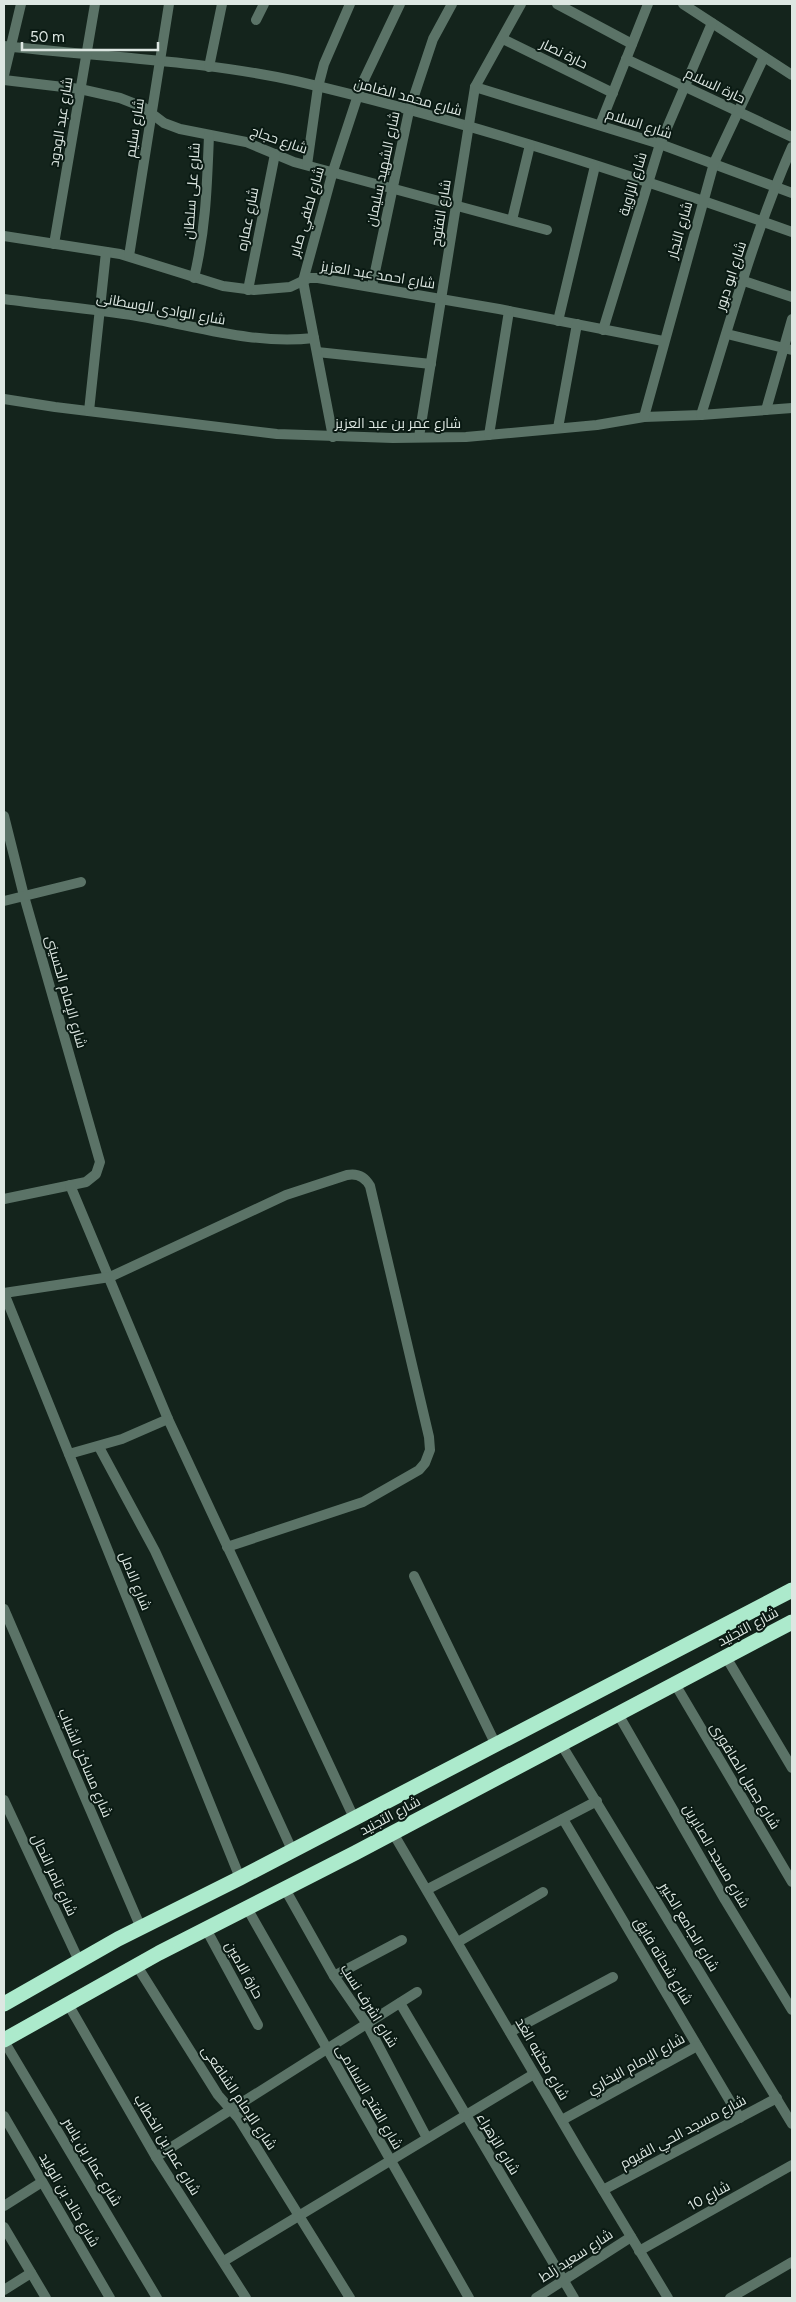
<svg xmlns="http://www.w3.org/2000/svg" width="796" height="2302" font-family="Figtree,Cairo,sans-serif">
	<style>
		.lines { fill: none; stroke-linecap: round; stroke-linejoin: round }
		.street { stroke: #5b7367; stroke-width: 10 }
		.highway { stroke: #aceacc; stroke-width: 15 }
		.labels { text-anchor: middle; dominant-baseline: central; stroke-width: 4; stroke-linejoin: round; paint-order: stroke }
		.street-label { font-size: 14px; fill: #dde7e2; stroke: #0a1a13 }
	</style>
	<rect width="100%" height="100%" fill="#14241c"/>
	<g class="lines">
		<g class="street">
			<polyline points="557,4 632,44"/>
			<polyline points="683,4 792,75"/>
			<polyline points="256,20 264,4"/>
			<polyline points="503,39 613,93"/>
			<path d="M4 46C101 57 200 60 296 81 464 120 630 174 792 232"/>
			<polyline points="626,59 792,137"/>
			<polyline points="209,67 222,4"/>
			<polyline points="4,75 21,4"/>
			<polyline points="4,80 80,89 120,98 143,107 164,123 180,129 246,142 294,162 547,230"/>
			<polyline points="475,87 660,144 792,193"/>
			<polyline points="600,125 648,4"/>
			<polyline points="307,165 318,87 324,64 350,4"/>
			<polyline points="512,220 530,145"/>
			<polyline points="4,236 120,254 223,286 254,290 290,287 309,278 318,278 499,309 663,341"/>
			<polyline points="54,244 95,4"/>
			<polyline points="129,256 169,4"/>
			<path d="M194 278C206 228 207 186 209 135"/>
			<polyline points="744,281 792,297"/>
			<polyline points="372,286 409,111 433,39 452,4"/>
			<polyline points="248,290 275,154"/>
			<path d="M4 299C48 305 93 309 137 316 197 326 253 345 314 338"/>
			<polyline points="558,321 595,166"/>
			<polyline points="603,330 660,144 712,23"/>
			<polyline points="727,334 792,350"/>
			<polyline points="317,352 431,364"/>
			<polyline points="4,399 55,407 277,434 393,438 466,437 597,425 644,417 701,415 792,408"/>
			<polyline points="766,410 792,319"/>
			<polyline points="89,411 106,252"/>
			<path d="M701 415C729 326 754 233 792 147"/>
			<polyline points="644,417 714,163 764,57"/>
			<polyline points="558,428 577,324"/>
			<polyline points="489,435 509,311"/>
			<polyline points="333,437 303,281 333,171 361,86 400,4"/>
			<polyline points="419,437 475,87 521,4"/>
			<polyline points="4,816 24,896 100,1162 96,1174 86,1182 4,1199"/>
			<polyline points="4,901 81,882"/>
			<polyline points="70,1185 168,1419 354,1818"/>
			<path d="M4 1293 110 1277 286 1195 347 1175C357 1173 365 1177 370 1186L429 1437 430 1450 425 1463 419 1470 363 1502 227 1547"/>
			<polyline points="4,1293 240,1878"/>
			<polyline points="99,1447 155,1551 292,1850"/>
			<polyline points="69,1454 122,1439 168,1419"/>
			<polyline points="414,1576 496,1745"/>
			<polyline points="4,1609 141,1928"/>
			<polyline points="726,1657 792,1768"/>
			<polyline points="675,1684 792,1882"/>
			<polyline points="618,1714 725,1900 792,2010"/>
			<polyline points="561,1744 792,2124"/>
			<polyline points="4,1800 79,1961"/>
			<polyline points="563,1819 740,2118"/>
			<polyline points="393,1833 580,2152 668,2298"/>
			<polyline points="285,1889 334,1976 367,2024 427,2138"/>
			<polyline points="428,1889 597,1801"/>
			<polyline points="247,1908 469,2298"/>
			<polyline points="206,1929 258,2025"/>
			<polyline points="458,1942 543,1892"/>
			<polyline points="137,1966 218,2095 239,2119 350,2298"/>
			<polyline points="334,1976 402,1940"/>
			<polyline points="400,2003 574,2298"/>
			<polyline points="68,2004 156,2157 246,2298"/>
			<polyline points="510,2032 613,1977"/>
			<polyline points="4,2041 157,2298"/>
			<polyline points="4,2116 110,2298"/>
			<polyline points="562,2120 697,2046"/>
			<polyline points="156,2157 417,1992"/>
			<polyline points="603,2190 777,2098"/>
			<polyline points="4,2206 42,2182"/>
			<polyline points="4,2227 46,2298"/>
			<polyline points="639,2251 792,2165"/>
			<polyline points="224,2261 534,2074"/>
			<polyline points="4,2290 31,2273"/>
			<polyline points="536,2298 631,2237"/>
			<polyline points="730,2298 792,2262"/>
		</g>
		<g class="highway">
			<polyline points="4,2004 118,1939 240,1878 792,1590"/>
			<polyline points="4,2040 159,1953 355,1853 792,1622"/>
		</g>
	</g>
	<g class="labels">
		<g class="street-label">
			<text transform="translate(564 54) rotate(26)">حارة نصار</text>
			<text transform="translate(715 86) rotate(25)">حارة السلام</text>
			<text transform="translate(408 97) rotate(15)">شارع محمد الضامن</text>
			<text transform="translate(61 122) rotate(-81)">شارع عبد الودود</text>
			<text transform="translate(639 124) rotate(18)">شارع السلام</text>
			<text transform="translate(135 128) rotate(-81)">شارع سليم</text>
			<text transform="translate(279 140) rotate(19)">شارع حجاج</text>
			<text transform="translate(383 169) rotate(-78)">شارع الشهيد سليمان</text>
			<text transform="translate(633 184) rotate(-73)">شارع الزاوية</text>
			<text transform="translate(192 191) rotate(-86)">شارع على سلطان</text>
			<text transform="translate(307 212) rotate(-74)">شارع لطفي صابر</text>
			<text transform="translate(441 213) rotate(-81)">شارع الفتوح</text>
			<text transform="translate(248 219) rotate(-79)">شارع عماره</text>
			<text transform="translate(680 230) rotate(-74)">شارع النجار</text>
			<text transform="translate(378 275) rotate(9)">شارع احمد عبد العزيز</text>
			<text transform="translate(731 276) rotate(-72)">شارع ابو دبور</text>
			<text transform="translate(161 309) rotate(10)">شارع الوادى الوسطانى</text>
			<text x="398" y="423">شارع عمر بن عبد العزيز</text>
			<text transform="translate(66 992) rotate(74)">شارع الإمام الحسينى</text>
			<text transform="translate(135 1581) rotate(68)">شارع الامل</text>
			<text transform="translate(748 1627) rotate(-28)">شارع التجنيد</text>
			<text transform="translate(85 1763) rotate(67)">شارع مساكن الشباب</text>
			<text transform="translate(745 1776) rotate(59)">شارع جميل الصافورى</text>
			<text transform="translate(390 1816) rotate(-28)">شارع التجنيد</text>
			<text transform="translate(716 1856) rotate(60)">شارع مسجد الصابرين</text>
			<text transform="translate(54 1875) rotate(65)">شارع تامر النحال</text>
			<text transform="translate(689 1927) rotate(59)">شارع الجامع الكبير</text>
			<text transform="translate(663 1961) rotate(59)">شارع شحاته فايق</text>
			<text transform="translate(244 1970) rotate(61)">حارة الامين</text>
			<text transform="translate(369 2006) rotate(58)">شارع اشرف نسب</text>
			<text transform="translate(542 2059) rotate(60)">شارع مكتبه الغد</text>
			<text transform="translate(636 2064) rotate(-29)">شارع الإمام البخاري</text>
			<text transform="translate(369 2097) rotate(60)">شارع الفتح الاسلامى</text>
			<text transform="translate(239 2098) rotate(56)">شارع الإمام الشافعى</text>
			<text transform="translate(683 2132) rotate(-28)">شارع مسجد الحي القيوم</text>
			<text transform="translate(498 2144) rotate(59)">شارع الزهراء</text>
			<text transform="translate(167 2145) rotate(59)">شارع عمر بن الخطاب</text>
			<text transform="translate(92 2162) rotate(59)">شارع عمار بن ياسر</text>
			<text transform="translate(709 2196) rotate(-29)">شارع 10</text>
			<text transform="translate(69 2200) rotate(60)">شارع خالد بن الوليد</text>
			<text transform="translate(576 2256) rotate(-33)">شارع سعيد زلط</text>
		</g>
	</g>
	<rect width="796" height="2302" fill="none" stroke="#dde7e2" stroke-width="10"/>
	<path d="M22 42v8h136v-8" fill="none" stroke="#dde7e2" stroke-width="2.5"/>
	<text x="30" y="42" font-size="15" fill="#dde7e2" stroke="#0a1a13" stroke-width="4" paint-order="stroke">50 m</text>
</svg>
